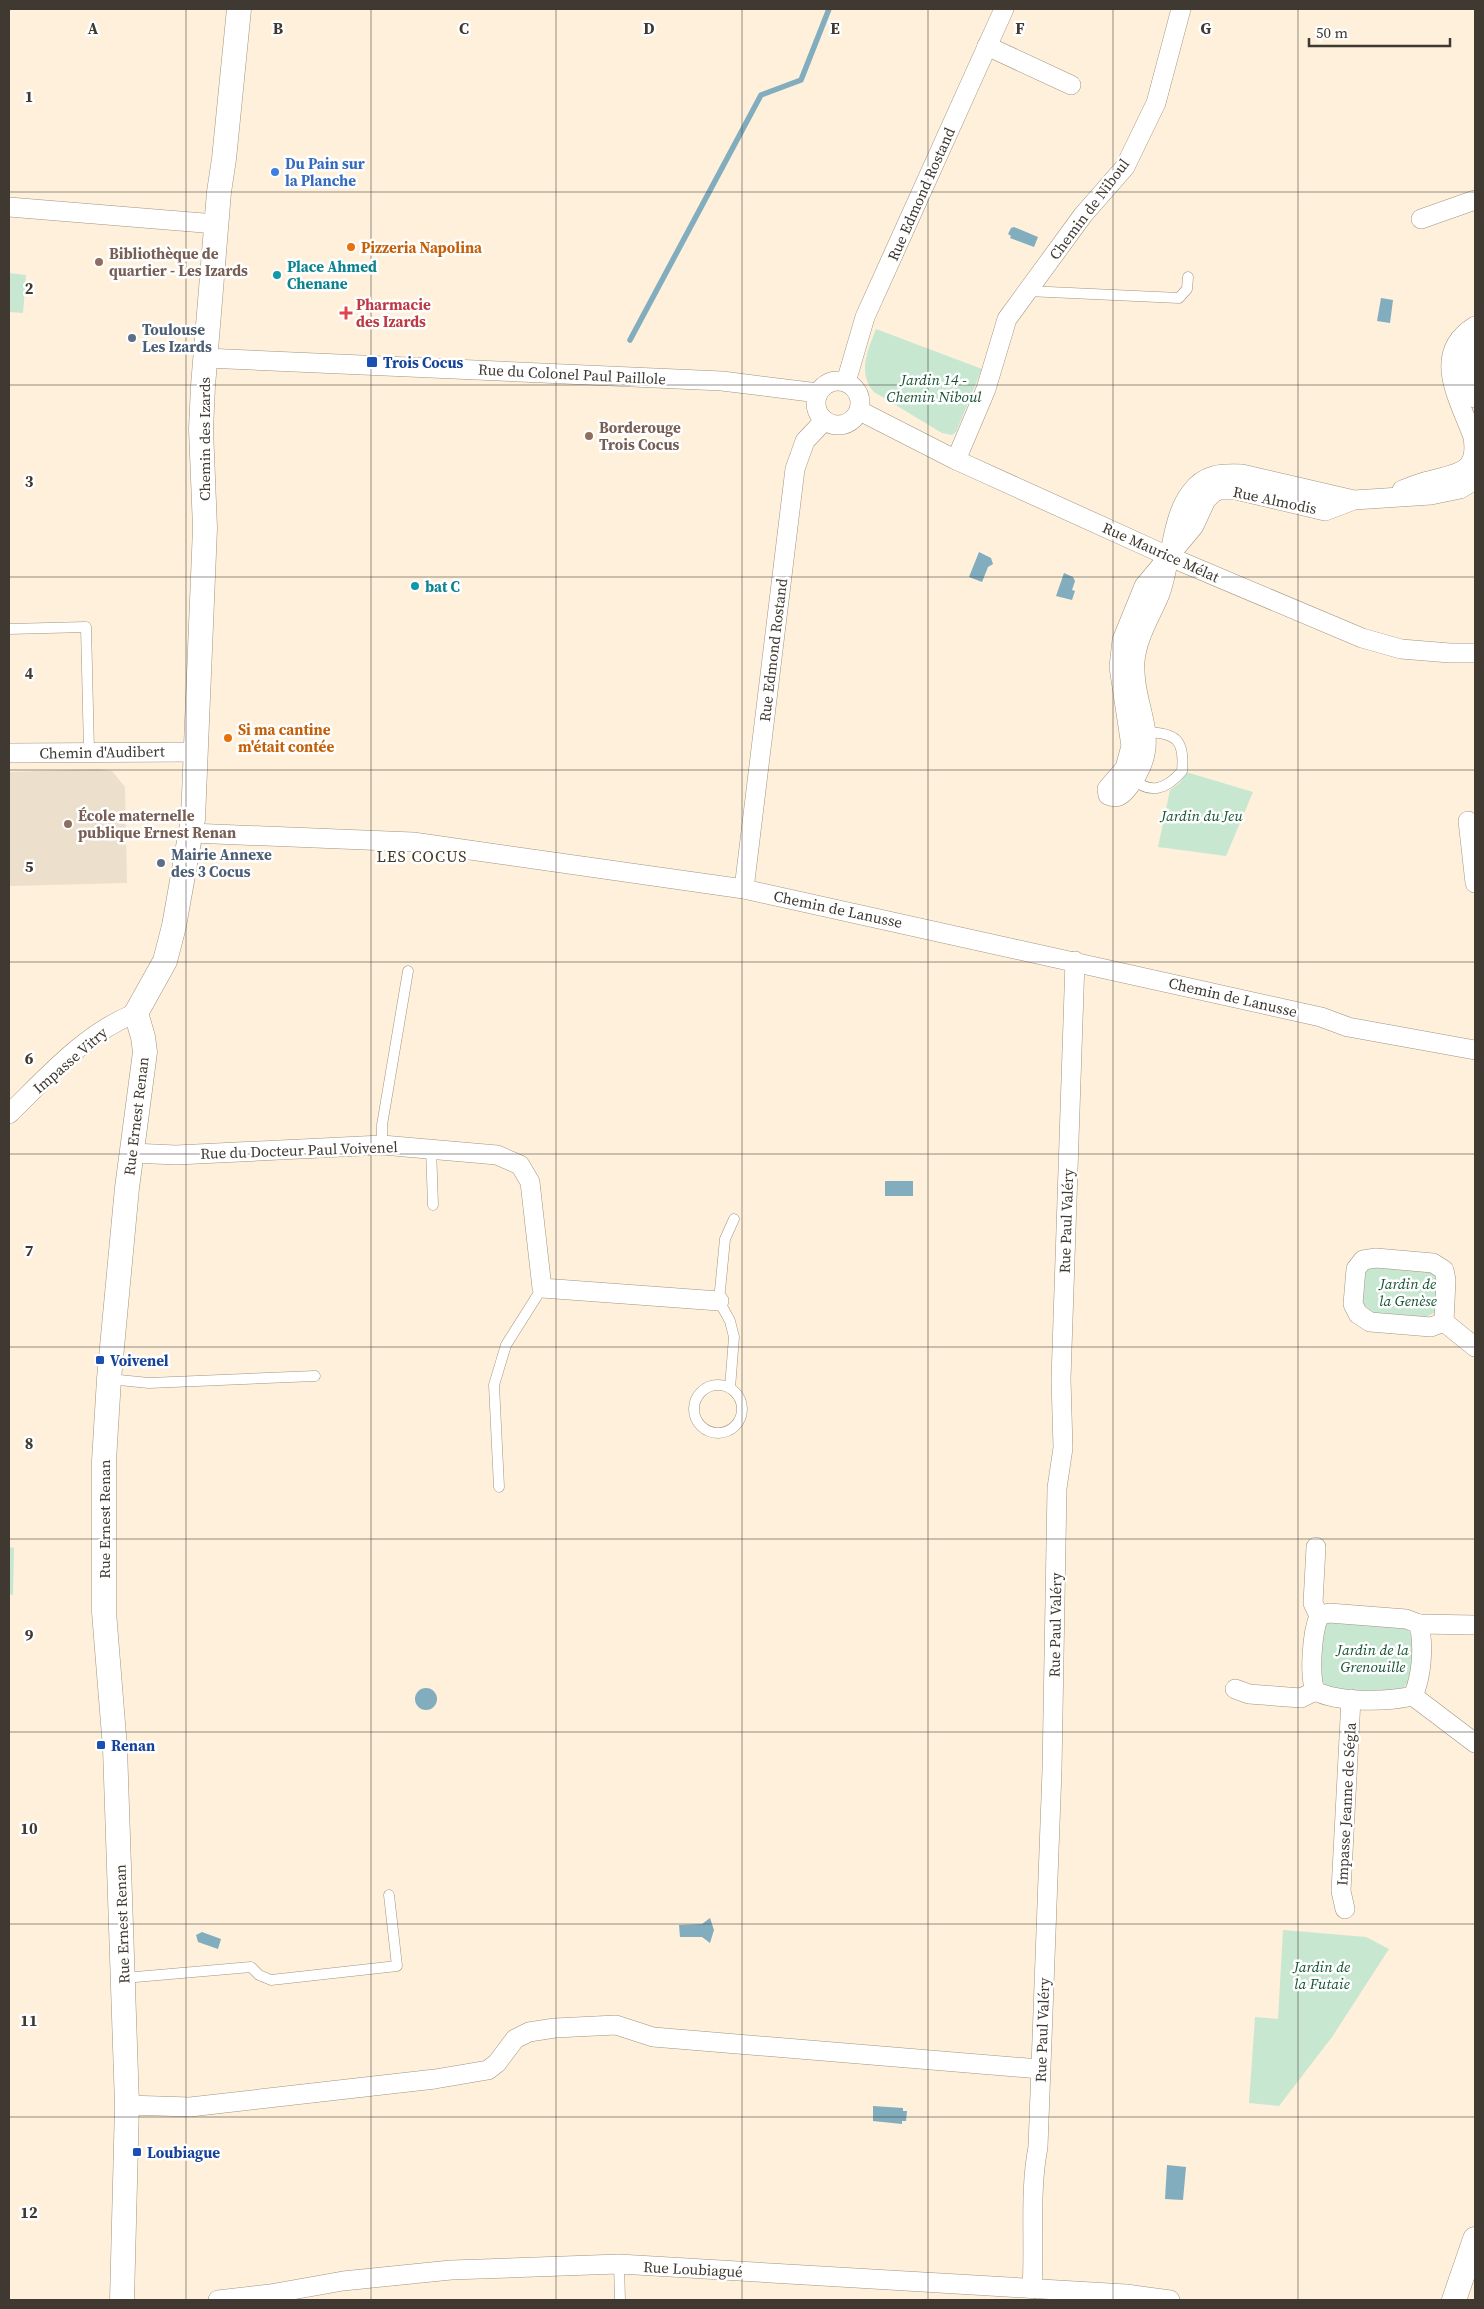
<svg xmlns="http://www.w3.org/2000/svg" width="1484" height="2309" font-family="'Source Serif 4',serif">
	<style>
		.education { fill: #ecdfcc }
		.green { fill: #c7e7d1 }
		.water { fill: #81adbe }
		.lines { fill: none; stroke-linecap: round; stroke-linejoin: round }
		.stream { stroke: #81adbe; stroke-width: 5.5 }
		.service-casing { stroke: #a19480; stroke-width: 11 }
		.minor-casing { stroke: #a19480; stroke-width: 20 }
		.tertiary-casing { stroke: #a19480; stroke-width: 25 }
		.service { stroke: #fff; stroke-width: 10 }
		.minor { stroke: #fff; stroke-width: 19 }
		.tertiary { stroke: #fff; stroke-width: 24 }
		.grid { fill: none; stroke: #3f3931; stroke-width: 1; stroke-opacity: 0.55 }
		.shop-dot { fill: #3f7fe0; stroke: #fff; stroke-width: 2 }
		.food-dot { fill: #e8710a; stroke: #fff; stroke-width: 2 }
		.education-dot { fill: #8d6e63; stroke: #fff; stroke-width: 2 }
		.culture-dot { fill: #0f9aa8; stroke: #fff; stroke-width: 2 }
		.health-dot { fill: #e0444e; stroke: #fff; stroke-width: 2 }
		.service-dot { fill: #5c6f8a; stroke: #fff; stroke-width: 2 }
		.transit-dot { fill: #1a4fb4; stroke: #fff; stroke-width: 2 }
		.labels { text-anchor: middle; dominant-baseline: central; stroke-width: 5; stroke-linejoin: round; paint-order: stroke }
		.shop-label { font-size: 15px; font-weight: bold; fill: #366cbe; stroke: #fff; text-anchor: start }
		.street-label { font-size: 15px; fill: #3f3931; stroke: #fff }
		.food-label { font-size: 15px; font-weight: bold; fill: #c56008; stroke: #fff; text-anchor: start }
		.education-label { font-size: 15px; font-weight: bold; fill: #785e54; stroke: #fff; text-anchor: start }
		.culture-label { font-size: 15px; font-weight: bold; fill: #0d838f; stroke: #fff; text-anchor: start }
		.health-label { font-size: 15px; font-weight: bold; fill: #be3a42; stroke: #fff; text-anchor: start }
		.service-label { font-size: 15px; font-weight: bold; fill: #4e5e75; stroke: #fff; text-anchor: start }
		.transit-label { font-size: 15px; font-weight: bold; fill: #164399; stroke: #fff; text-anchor: start }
		.park-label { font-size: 15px; font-style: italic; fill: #155232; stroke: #fff }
		.neighbourhood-label { font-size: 16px; letter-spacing: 1px; fill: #453a28; stroke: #fff }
		.grid-label { font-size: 16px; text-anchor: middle; font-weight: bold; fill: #3f3931; stroke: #fff; stroke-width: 5; stroke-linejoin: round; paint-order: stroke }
	</style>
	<rect width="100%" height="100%" fill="#fef0da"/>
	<polygon class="education" points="97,769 112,771 125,787 127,883 9,886 9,772"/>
	<g class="green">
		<polygon points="9,273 26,275 23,313 9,312"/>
		<path d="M876 329 982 369 956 432 952 435 942 433 874 392C857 373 868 350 876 329Z"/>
		<polygon points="1186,772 1253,792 1226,856 1158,847 1170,790 1180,783"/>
		<polygon points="1371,1265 1425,1268 1436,1275 1439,1281 1438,1305 1434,1313 1424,1318 1373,1313 1362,1303 1362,1272"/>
		<polygon points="9,1547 14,1548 13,1595 9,1594"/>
		<path d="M1327 1621 1403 1625 1412 1635 1414 1646 1411 1680 1399 1692 1331 1690C1309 1677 1320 1640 1327 1621Z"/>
		<polygon points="1283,1930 1366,1937 1389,1949 1332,2037 1279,2106 1249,2103 1255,2017 1278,2019"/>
	</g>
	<g class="water">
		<polygon points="1014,227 1038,237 1034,247 1010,238 1011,236 1008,234 1011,228"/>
		<polygon points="1381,298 1393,300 1390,323 1377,321"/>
		<polygon points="979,552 991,558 993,564 988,567 982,582 969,577"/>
		<polygon points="1064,573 1073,577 1075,581 1072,590 1075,591 1072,600 1056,596"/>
		<rect x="885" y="1181" width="28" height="15"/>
		<circle cx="426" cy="1699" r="11"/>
		<polygon points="710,1918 714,1930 710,1943 702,1937 680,1937 679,1925 702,1924"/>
		<polygon points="202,1932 221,1939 218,1949 198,1942 196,1935"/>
		<polygon points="873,2106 903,2108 903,2111 907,2111 906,2121 902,2121 902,2124 873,2121"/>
		<polygon points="1167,2165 1186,2167 1183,2200 1165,2199"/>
	</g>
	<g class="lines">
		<polyline class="stream" points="630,340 761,95 801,80 829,9"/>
		<g class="service-casing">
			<g id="service">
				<polyline points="1027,291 1179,298 1187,289 1188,277"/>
				<polyline points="9,629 86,627 89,751"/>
				<path d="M1132 777C1149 796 1167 789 1182 771 1185 740 1176 733 1147 732"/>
				<polyline points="382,1145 382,1125 408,971"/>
				<polyline points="431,1148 433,1205"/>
				<polyline points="109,1379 149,1383 315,1376"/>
				<circle cx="718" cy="1409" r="24"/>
				<polyline points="730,1388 734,1337 730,1321 719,1301 725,1239 734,1219"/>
				<polyline points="499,1487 494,1385 506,1345 542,1288"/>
				<polyline points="124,1978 251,1967 259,1975 271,1980 397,1966 389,1895"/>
				<polyline points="619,2264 620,2300"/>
			</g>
		</g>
		<g class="minor-casing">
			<g id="minor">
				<polyline points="987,46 1071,85"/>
				<polyline points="9,207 216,224"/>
				<polyline points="1421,219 1475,200"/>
				<path d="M1475 345C1458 357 1470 382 1475 398"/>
				<polyline points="205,358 722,381 818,393"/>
				<circle cx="838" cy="403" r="22"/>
				<polyline points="846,382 865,317 1004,9"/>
				<polyline points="860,411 956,460 1170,557 1362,638 1401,649 1450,653 1475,653"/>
				<polyline points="956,460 986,389 1007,319 1083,215 1125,167 1156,103 1181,9"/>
				<path d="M1402 490C1410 487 1419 483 1428 481 1455 473 1479 475 1473 437 1459 398 1430 354 1475 326"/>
				<path d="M1354 500 1242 474C1221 473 1204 474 1191 492 1171 517 1171 564 1160 594 1151 616 1137 637 1135 661 1132 711 1167 741 1127 789 1121 796 1117 799 1108 795L1107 789 1125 768 1131 746 1119 667 1122 640 1144 586 1194 526 1206 500 1213 493 1219 490H1236L1325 511 1354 500 1431 495 1460 489 1475 480"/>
				<polyline points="9,753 195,752"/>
				<polyline points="1468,821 1475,883"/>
				<polyline points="191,833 413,842 744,889 1321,1017 1348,1027 1475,1050"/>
				<polyline points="744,889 795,469 805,441 824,421"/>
				<path d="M9 1114C46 1078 86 1032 136 1013"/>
				<polyline points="132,1153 176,1155 382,1145 497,1155 520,1165 530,1182 542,1288 719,1301"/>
				<polygon points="1376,1258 1433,1263 1444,1270 1446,1280 1444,1322 1431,1327 1370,1322 1358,1314 1353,1304 1356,1269 1363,1260"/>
				<polyline points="1444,1322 1475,1347"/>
				<polyline points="1316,1547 1313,1603 1319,1616"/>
				<path d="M1329 1613 1406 1619 1419 1624C1424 1645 1422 1676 1413 1696 1386 1702 1340 1703 1315 1691 1309 1674 1312 1633 1319 1616Z"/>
				<polyline points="1419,1624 1475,1625"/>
				<polyline points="1235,1689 1249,1694 1301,1698 1315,1691"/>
				<polyline points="1413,1696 1475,1743"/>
				<polyline points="1345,1909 1341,1891 1351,1699"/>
				<polyline points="127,2105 190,2107 435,2079 488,2070 497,2063 515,2039 529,2032 555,2028 616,2025 653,2037 1040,2069"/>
				<path d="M1032 2289C1035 2241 1029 2194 1038 2147L1052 1770 1057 1488 1063 1448 1061 1379 1075 961"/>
				<polyline points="218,2300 270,2294 343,2281 451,2270 619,2264 1126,2294 1170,2300"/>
			</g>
		</g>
		<g class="tertiary-casing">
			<g id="tertiary">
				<polyline points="122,2300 127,2105 115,1748 104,1612 104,1461 109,1379 127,1188 145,1052 143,1037 136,1013 165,961 174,926 193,819 205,528 201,429 203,386 219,192 224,159 239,9"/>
				<polyline points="1454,2300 1475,2239"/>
			</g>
		</g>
		<use href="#service" class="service"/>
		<use href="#minor" class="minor"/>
		<use href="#tertiary" class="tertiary"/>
	</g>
	<path class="grid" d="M186 9V2300M371 9V2300M556 9V2300M742 9V2300M928 9V2300M1113 9V2300M1298 9V2300M9 192H1475M9 385H1475M9 577H1475M9 770H1475M9 962H1475M9 1154H1475M9 1347H1475M9 1539H1475M9 1732H1475M9 1924H1475M9 2117H1475"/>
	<circle class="shop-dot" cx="275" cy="172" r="5"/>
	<g class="food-dot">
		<circle cx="351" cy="247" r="5"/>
		<circle cx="228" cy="738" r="5"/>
	</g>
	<g class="education-dot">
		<circle cx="99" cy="262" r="5"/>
		<circle cx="589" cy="436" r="5"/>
		<circle cx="68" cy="824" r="5"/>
	</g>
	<g class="culture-dot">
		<circle cx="277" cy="275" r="5"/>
		<circle cx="415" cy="586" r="5"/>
	</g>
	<path class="health-dot" d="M343.5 305.5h5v5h5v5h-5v5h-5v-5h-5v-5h5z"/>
	<g class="service-dot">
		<circle cx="132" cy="338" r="5"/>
		<circle cx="161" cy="863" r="5"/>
	</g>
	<g class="transit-dot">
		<rect x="366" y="356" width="12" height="12" rx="2.5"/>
		<rect x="95" y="1355" width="10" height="10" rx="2.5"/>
		<rect x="96" y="1740" width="10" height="10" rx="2.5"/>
		<rect x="132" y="2147" width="10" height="10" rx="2.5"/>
	</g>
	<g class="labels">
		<g class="shop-label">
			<text x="285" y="163">Du Pain sur<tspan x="285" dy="17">la Planche</tspan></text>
		</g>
		<g class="street-label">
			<text transform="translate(921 194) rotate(-66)">Rue Edmond Rostand</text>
			<text transform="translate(1089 209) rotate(-53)">Chemin de Niboul</text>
			<text transform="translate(572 374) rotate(3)">Rue du Colonel Paul Paillole</text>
			<text transform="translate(204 439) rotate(-90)">Chemin des Izards</text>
			<text transform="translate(1275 500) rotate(12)">Rue Almodis</text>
			<text transform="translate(1161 552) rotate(24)">Rue Maurice Mélat</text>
			<text transform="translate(773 650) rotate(-83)">Rue Edmond Rostand</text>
			<text transform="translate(102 752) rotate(-1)">Chemin d'Audibert</text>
			<text transform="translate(838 909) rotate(12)">Chemin de Lanusse</text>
			<text transform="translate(1233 997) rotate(13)">Chemin de Lanusse</text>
			<text transform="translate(70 1060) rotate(-41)">Impasse Vitry</text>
			<text transform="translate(136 1116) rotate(-83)">Rue Ernest Renan</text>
			<text transform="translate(299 1150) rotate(-2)">Rue du Docteur Paul Voivenel</text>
			<text transform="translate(1066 1221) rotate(-88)">Rue Paul Valéry</text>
			<text transform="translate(104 1519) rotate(-90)">Rue Ernest Renan</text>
			<text transform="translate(1055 1625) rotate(-89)">Rue Paul Valéry</text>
			<text transform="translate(1346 1804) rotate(-87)">Impasse Jeanne de Ségla</text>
			<text transform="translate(122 1924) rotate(-92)">Rue Ernest Renan</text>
			<text transform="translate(1042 2030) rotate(-88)">Rue Paul Valéry</text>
			<text transform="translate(693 2269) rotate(3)">Rue Loubiagué</text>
		</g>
		<g class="food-label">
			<text x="361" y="247">Pizzeria Napolina</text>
			<text x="238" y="729">Si ma cantine<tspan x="238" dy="17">m'était contée</tspan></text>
		</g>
		<g class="education-label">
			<text x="109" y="253">Bibliothèque de<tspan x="109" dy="17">quartier - Les Izards</tspan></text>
			<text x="599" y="427">Borderouge<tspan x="599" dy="17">Trois Cocus</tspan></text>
			<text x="78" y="815">École maternelle<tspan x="78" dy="17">publique Ernest Renan</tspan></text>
		</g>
		<g class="culture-label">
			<text x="287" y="266">Place Ahmed<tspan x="287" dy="17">Chenane</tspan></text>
			<text x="425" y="586">bat C</text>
		</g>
		<g class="health-label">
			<text x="356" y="304">Pharmacie<tspan x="356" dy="17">des Izards</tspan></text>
		</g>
		<g class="service-label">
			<text x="142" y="329">Toulouse<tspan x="142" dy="17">Les Izards</tspan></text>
			<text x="171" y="854">Mairie Annexe<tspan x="171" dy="17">des 3 Cocus</tspan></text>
		</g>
		<g class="transit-label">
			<text x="383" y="362">Trois Cocus</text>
			<text x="110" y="1360">Voivenel</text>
			<text x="111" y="1745">Renan</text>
			<text x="147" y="2152">Loubiague</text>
		</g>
		<g class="park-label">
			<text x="934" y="379">Jardin 14 -<tspan x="934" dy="17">Chemin Niboul</tspan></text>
			<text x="1202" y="815">Jardin du Jeu</text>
			<text x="1408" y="1283">Jardin de<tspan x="1408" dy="17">la Genèse</tspan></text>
			<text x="1373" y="1649">Jardin de la<tspan x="1373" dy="17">Grenouille</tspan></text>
			<text x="1322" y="1966">Jardin de<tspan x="1322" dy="17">la Futaie</tspan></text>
		</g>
		<g class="neighbourhood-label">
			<text x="422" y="856">LES COCUS</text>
		</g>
	</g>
	<g class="grid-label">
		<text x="93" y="34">A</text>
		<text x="278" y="34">B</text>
		<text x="464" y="34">C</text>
		<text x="649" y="34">D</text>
		<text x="835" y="34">E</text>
		<text x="1020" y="34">F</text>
		<text x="1206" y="34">G</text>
		<text x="29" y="102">1</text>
		<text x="29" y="294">2</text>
		<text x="29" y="487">3</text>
		<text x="29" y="679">4</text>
		<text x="29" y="872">5</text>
		<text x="29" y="1064">6</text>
		<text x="29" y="1256">7</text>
		<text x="29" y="1449">8</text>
		<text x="29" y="1641">9</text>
		<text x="29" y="1834">10</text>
		<text x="29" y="2026">11</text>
		<text x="29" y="2218">12</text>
	</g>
	<rect width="1484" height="2309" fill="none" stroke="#3f3931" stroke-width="20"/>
	<path d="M1309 38v8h141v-8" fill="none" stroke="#3f3931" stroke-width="2.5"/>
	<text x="1316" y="38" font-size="15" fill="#3f3931" stroke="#ffffff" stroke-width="4" paint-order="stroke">50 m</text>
</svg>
